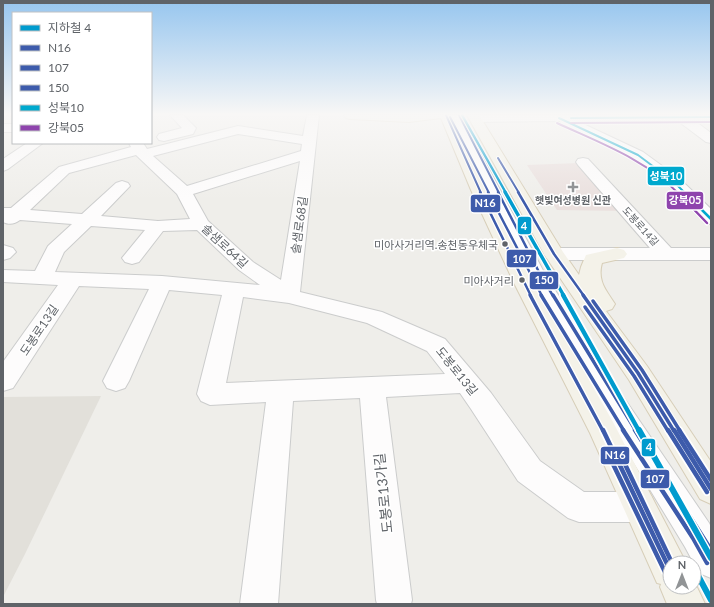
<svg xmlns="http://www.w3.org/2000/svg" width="714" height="607" font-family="Lato,'Noto Sans KR',sans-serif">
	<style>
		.education { fill: #e2e0da }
		.medical { fill: #eae0de }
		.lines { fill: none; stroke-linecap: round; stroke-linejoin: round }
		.minor-casing { stroke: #cbcccc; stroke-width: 2 }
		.major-casing { stroke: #d7ceb8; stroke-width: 2 }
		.minor { fill: #fdfcfc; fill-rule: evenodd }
		.major { fill: #f4f2e9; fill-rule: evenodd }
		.bus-1-far3-casing { stroke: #fff; stroke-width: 4 }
		.bus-1-far2-casing { stroke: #fff; stroke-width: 5 }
		.bus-1-far1-casing { stroke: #fff; stroke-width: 6 }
		.bus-1-casing { stroke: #fff; stroke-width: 8 }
		.bus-2-far3-casing { stroke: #fff; stroke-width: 4 }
		.bus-2-far2-casing { stroke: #fff; stroke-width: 5 }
		.bus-2-far1-casing { stroke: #fff; stroke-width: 6 }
		.bus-2-casing { stroke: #fff; stroke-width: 8 }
		.bus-3-far3-casing { stroke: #fff; stroke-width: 4 }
		.bus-3-far2-casing { stroke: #fff; stroke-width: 5 }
		.bus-3-far1-casing { stroke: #fff; stroke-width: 6 }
		.bus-3-casing { stroke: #fff; stroke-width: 8 }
		.bus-4-far1-casing { stroke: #fff; stroke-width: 4 }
		.bus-4-casing { stroke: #fff; stroke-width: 5 }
		.bus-5-far1-casing { stroke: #fff; stroke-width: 4 }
		.bus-5-casing { stroke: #fff; stroke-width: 5 }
		.bus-1-far3 { stroke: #3d5bab; stroke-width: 2 }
		.bus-1-far2 { stroke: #3d5bab; stroke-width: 2.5 }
		.bus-1-far1 { stroke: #3d5bab; stroke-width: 3.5 }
		.bus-1 { stroke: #3d5bab; stroke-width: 4.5 }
		.bus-2-far3 { stroke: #3d5bab; stroke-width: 2 }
		.bus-2-far2 { stroke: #3d5bab; stroke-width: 2.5 }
		.bus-2-far1 { stroke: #3d5bab; stroke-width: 3.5 }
		.bus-2 { stroke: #3d5bab; stroke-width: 4.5 }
		.bus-3-far3 { stroke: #3d5bab; stroke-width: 2 }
		.bus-3-far2 { stroke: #3d5bab; stroke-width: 2.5 }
		.bus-3-far1 { stroke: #3d5bab; stroke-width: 3.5 }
		.bus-3 { stroke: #3d5bab; stroke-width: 4.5 }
		.bus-4-far1 { stroke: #00a9ce; stroke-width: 2 }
		.bus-4 { stroke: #00a9ce; stroke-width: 2.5 }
		.bus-5-far1 { stroke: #8e44ad; stroke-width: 2 }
		.bus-5 { stroke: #8e44ad; stroke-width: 2.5 }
		.metro-1-far3-casing { stroke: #fff; stroke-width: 4.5 }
		.metro-1-far2-casing { stroke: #fff; stroke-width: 6 }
		.metro-1-far1-casing { stroke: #fff; stroke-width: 8 }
		.metro-1-casing { stroke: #fff; stroke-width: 9 }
		.metro-1-far3 { stroke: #009bce; stroke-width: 2.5 }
		.metro-1-far2 { stroke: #009bce; stroke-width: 3.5 }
		.metro-1-far1 { stroke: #009bce; stroke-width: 4.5 }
		.metro-1 { stroke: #009bce; stroke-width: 6 }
		.poi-dot { fill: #919496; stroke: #fff; stroke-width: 1.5 }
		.bus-dot { fill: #5f6368; stroke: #fff; stroke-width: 1.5 }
		.labels { text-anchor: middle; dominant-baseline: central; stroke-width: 3; stroke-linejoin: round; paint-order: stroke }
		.far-poi-label { font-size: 10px; font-weight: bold; fill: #5f6368; stroke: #fff }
		.far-street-label { font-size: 10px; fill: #5f6368; stroke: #fff }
		.bus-label { font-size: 11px; fill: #5f6368; stroke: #fff; text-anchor: end }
		.street-label { font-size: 12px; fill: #5f6368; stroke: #fff }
		.near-street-label { font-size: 14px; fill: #5f6368; stroke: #fff }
		.line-badge { stroke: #fff; stroke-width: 1.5 }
		.badge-label { font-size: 11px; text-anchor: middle; font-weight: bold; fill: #fff }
	</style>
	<rect width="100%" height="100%" fill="#efeeea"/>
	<polygon class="education" points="101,396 25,554 3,597 3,397"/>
	<polygon class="medical" points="579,163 628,211 557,210 527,165"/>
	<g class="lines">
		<g class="minor-casing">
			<g id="minor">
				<polygon points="170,115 183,115 196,128 193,134 164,141 159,140 157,137 159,134 182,128"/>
				<path d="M307 115H319L300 292 382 312 445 339 491 393 540 461 584 492H640L651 496 656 507 651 518 640 522H579L568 518 518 481 471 409 460 393 386 397 412 600 411 604H377L376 600 360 398 293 401 278 604H240L266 402 210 405 201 401 197 394 222 295 169 290 129 381 125 388 116 391 107 388 103 381 149 289 79 286 13 388 3 391V362L58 285 3 282V270L35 271 48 246 72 224 20 220C15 224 9 225 3 222V208H11L59 167 131 147 129 143H143L147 149 238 126 303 136ZM238 134 302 144 301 151 187 186 153 156ZM136 155 177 194 190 219 158 221 101 216 130 186 128 183 122 181 116 183 82 214 30 210 69 173ZM300 161 281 280 253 262 208 221 193 194ZM91 226 145 230 122 258 125 262 132 264 139 262 163 231 197 230 239 270 260 285 162 276 55 272 64 252ZM243 297 289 303 367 323 427 351 445 374 226 383Z"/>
				<polygon points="448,115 460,115 546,276 624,398 709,523 711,527 711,578 699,573 685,547 604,414 526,276"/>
				<polygon points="471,115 711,115 711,121 695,121 711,133 711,143 706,142 678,121 577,121 643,152 680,179 711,209 711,224 705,223 668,185 633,158 561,124 560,121 475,122 471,121 469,118"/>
				<rect x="3" y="124" width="10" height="8"/>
				<polygon points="27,143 43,143 8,169 3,171 3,159"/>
				<polygon points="583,158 588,159 671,248 711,248 711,260 554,260 547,258 544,254 547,250 554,248 650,248 578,165 576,162 578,159"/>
				<polygon points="3,245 13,248 16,252 10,258 3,260"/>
			</g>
		</g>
		<g class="major-casing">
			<g id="major">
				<polygon points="344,115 452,115 487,190 534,283 613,422 683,557 685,563 670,563 670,587 694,587 694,581 705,604 667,604 660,587 661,584 657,583 590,433 514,283 471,190 441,118 409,122 350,119 346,118"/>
				<path d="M467 115H479L563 252 579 275 581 267 586 255 617 248 624 250 627 254 624 258 602 263C597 281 606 290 615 304L612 309 606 311 647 366 711 462V504L700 499 629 380 544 254Z"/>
			</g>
		</g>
		<use href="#minor" class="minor"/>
		<use href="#major" class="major"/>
		<g class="bus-1-far3-casing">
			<g id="bus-1-far3">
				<polyline points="446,115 481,193"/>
				<polyline points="498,158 519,193"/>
			</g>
		</g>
		<g class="bus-1-far2-casing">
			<g id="bus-1-far2">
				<polyline points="480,192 531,296"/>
				<polyline points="518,192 554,254 584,296"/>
			</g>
		</g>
		<g class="bus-1-far1-casing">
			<g id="bus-1-far1">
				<polyline points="530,295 603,431"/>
				<polyline points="583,295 638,373 674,431"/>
			</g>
		</g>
		<g class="bus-1-casing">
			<g id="bus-1">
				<polyline points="603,430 670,570"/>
				<polyline points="674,430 711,489"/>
			</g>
		</g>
		<g class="bus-2-far3-casing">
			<polyline id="bus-2-far3" points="450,117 489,193"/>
		</g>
		<g class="bus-2-far2-casing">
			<polyline id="bus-2-far2" points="488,192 542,296"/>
		</g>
		<g class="bus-2-far1-casing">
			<g id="bus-2-far1">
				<polyline points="541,295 624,431"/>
				<polyline points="585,307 634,376 668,431"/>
			</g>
		</g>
		<g class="bus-2-casing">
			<g id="bus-2">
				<polyline points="623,430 693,538 707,563"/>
				<polyline points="668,430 707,492"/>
				<polyline points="613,464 665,572"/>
			</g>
		</g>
		<g class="bus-3-far3-casing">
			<polyline id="bus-3-far3" points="459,115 499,193"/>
		</g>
		<g class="bus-3-far2-casing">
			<polyline id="bus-3-far2" points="498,192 540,274 553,296"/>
		</g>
		<g class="bus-3-far1-casing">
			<g id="bus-3-far1">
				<polyline points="553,295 636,431"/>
				<polyline points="593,301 642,370 680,431"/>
			</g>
		</g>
		<g class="bus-3-casing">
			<g id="bus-3">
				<polyline points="635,430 711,550"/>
				<polyline points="679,430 711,480"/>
				<polyline points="623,460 672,563"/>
			</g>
		</g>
		<g class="bus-4-far1-casing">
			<g id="bus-4-far1">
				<polyline points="559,118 638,155 674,182 685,193"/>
				<polyline points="571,118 711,117"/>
			</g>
		</g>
		<g class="bus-4-casing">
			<polyline id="bus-4" points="684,192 711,219"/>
		</g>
		<g class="bus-5-far1-casing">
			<g id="bus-5-far1">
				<path d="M557 123C600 143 645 159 678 193"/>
				<polyline points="571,123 711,122"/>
			</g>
		</g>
		<g class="bus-5-casing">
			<polyline id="bus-5" points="677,192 707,223"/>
		</g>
		<use href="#bus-1-far3" class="bus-1-far3"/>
		<use href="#bus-1-far2" class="bus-1-far2"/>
		<use href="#bus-1-far1" class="bus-1-far1"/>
		<use href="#bus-1" class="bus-1"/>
		<use href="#bus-2-far3" class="bus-2-far3"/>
		<use href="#bus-2-far2" class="bus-2-far2"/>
		<use href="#bus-2-far1" class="bus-2-far1"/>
		<use href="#bus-2" class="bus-2"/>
		<use href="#bus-3-far3" class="bus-3-far3"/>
		<use href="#bus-3-far2" class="bus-3-far2"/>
		<use href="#bus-3-far1" class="bus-3-far1"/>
		<use href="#bus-3" class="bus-3"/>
		<use href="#bus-4-far1" class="bus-4-far1"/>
		<use href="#bus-4" class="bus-4"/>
		<use href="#bus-5-far1" class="bus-5-far1"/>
		<use href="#bus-5" class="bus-5"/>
		<g class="metro-1-far3-casing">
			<polyline id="metro-1-far3" points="462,115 506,193"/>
		</g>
		<g class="metro-1-far2-casing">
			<polyline id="metro-1-far2" points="505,192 564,296"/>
		</g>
		<g class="metro-1-far1-casing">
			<polyline id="metro-1-far1" points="563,295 639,431"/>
		</g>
		<g class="metro-1-casing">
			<g id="metro-1">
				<polyline points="639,430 711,558"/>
				<polyline points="694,568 711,600"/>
			</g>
		</g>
		<use href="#metro-1-far3" class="metro-1-far3"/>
		<use href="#metro-1-far2" class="metro-1-far2"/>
		<use href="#metro-1-far1" class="metro-1-far1"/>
		<use href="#metro-1" class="metro-1"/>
	</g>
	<linearGradient id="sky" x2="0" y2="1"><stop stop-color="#97c6ef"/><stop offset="0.57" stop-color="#f8f7f6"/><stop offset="1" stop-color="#f8f7f6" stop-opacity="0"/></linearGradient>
	<rect width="714" height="200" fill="url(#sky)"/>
	<path class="poi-dot" d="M571 181h4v4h4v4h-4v4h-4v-4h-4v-4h4z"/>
	<g class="bus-dot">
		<circle cx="505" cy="244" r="3.5"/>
		<circle cx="522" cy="280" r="3.5"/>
	</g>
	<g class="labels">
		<g class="far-poi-label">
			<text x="573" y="200">햇빛여성병원 신관</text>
		</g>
		<g class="far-street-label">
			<text transform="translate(641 226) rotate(48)">도봉로14길</text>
		</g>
		<g class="bus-label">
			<text x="498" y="244">미아사거리역.송천동우체국</text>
			<text x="514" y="280">미아사거리</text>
		</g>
		<g class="street-label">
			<text transform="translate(299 225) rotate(-82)">솔샘로68길</text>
			<text transform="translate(225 246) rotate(43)">솔샘로64길</text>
			<text transform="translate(39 330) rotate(-56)">도봉로13길</text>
			<text transform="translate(457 371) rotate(51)">도봉로13길</text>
		</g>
		<g class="near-street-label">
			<text transform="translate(383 493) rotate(-96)">도봉로13가길</text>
		</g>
	</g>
	<g class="line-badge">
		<rect x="647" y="166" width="38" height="20" rx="4" fill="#00a9ce"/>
		<rect x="666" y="191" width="38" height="19" rx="4" fill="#8e44ad"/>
		<rect x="470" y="194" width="31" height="19" rx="4" fill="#3d5bab"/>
		<rect x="517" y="216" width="15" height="19" rx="4" fill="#009bce"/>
		<rect x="506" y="249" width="31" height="19" rx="4" fill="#3d5bab"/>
		<rect x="529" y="271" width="30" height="19" rx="4" fill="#3d5bab"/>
		<rect x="641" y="438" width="15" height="19" rx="4" fill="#009bce"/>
		<rect x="600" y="446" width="30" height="19" rx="4" fill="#3d5bab"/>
		<rect x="640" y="469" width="30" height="20" rx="4" fill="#3d5bab"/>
	</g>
	<g class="badge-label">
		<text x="666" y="180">성북10</text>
		<text x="685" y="204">강북05</text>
		<text x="485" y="207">N16</text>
		<text x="524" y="230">4</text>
		<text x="522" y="263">107</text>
		<text x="544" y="284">150</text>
		<text x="649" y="451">4</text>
		<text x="615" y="459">N16</text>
		<text x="655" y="483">107</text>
	</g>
	<rect width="714" height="607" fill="none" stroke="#5f6368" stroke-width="8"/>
	<rect x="12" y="12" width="140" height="132" fill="#ffffff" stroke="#bfc1c3"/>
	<rect x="20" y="25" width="20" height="6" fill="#009bce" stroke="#bfc1c3"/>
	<text x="48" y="32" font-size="12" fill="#5f6368">지하철 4</text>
	<rect x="20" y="45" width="20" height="6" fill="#3d5bab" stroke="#bfc1c3"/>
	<text x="48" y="52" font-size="12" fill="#5f6368">N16</text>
	<rect x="20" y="65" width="20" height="6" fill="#3d5bab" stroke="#bfc1c3"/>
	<text x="48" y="72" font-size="12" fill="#5f6368">107</text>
	<rect x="20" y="85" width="20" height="6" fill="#3d5bab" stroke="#bfc1c3"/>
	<text x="48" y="92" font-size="12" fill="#5f6368">150</text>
	<rect x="20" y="105" width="20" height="6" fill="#00a9ce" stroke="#bfc1c3"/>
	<text x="48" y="112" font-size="12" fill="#5f6368">성북10</text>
	<rect x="20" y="125" width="20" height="6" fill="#8e44ad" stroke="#bfc1c3"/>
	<text x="48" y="132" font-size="12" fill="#5f6368">강북05</text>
	<g transform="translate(682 575)"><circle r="19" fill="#ffffff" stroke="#bfc1c3"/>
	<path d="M0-3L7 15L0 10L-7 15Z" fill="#919496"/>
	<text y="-6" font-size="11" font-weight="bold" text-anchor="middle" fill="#5f6368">N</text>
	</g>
</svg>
